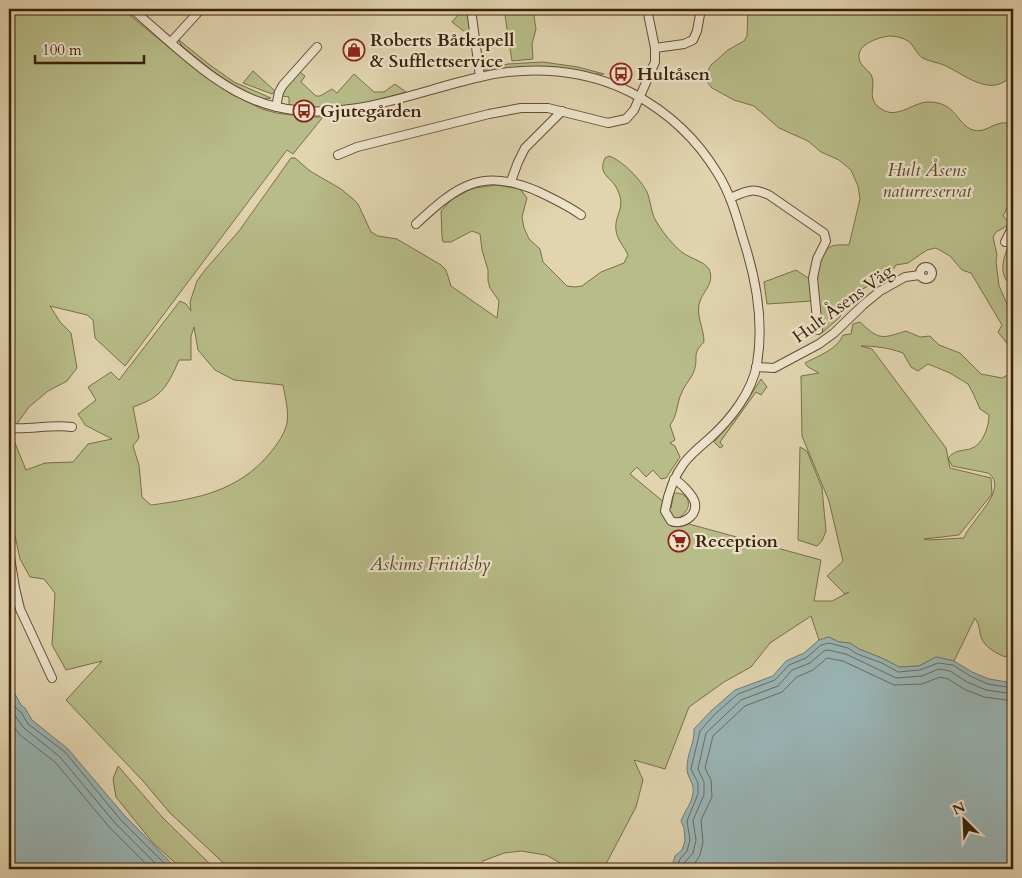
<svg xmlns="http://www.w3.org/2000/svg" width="1022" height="878" font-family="Cardo,serif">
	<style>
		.green { fill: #b7bc88; stroke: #7a6e49; fill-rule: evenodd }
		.water { fill: #99b5b6; stroke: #757971 }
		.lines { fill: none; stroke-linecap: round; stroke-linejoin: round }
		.shore { stroke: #6c6a60; stroke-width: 1 }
		.minor-casing { stroke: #674c33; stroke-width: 10 }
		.minor { stroke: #ece3cb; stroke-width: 8 }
		.labels { text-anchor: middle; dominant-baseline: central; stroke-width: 4.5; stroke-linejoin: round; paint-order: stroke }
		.poi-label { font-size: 18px; font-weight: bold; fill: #3e1f0a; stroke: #ece3cb; text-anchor: start }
		.park-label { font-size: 18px; font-style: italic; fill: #5c462a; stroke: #ece3cb }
		.street-label { font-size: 18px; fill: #3e1f0a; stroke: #ece3cb }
	</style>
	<rect width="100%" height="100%" fill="#e1d4af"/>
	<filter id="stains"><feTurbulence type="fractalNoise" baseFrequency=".004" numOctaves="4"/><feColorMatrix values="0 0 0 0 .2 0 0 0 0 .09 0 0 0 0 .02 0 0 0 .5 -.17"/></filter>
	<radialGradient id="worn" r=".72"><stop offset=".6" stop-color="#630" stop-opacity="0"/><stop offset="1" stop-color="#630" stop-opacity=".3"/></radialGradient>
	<g class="green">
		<polygon points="16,9 122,9 203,75 231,94 262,109 276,113 307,117 323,117 293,154 287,150 125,366 95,338 93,320 87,315 50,306 60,322 71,333 77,368 67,381 48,391 29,407 16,425 9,425 9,37"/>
		<polygon points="463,9 468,9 470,36 452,22"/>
		<polygon points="504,9 533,9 536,29 532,44 533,59 512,61"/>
		<path d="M748 9H1013V78H1009C989 97 964 74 944 65 937 62 930 62 923 58 916 54 914 45 908 41 903 38 897 36 890 36 879 37 857 44 859 58 860 67 870 70 872 77 876 87 865 100 883 110 899 119 914 101 930 102 957 103 956 124 973 130 983 133 990 126 998 124 1003 122 1008 123 1013 124V196L1003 216 1008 221 1007 226 996 232 993 237 997 255 996 262 999 286 1008 306 1013 313V351L998 332 1002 325 971 273 962 270 950 256 936 248 927 250 908 263 896 265 894 268 884 272 870 285 861 290 843 307 840 317 822 333C821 314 807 258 830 247 835 244 843 245 849 245L860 199 858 186 851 170 839 160 821 152 808 141 779 128 754 106 734 100 712 88 708 83 707 72 711 65 728 50 744 41 747 36Z"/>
		<path d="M179 40 210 65 234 82 271 98C251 105 197 59 181 45Z"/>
		<path d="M543 62 578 67 604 74C591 75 581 71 569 69 553 66 537 66 521 67 512 67 489 74 483 69L508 64Z"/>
		<polygon points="253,71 275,91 272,94 243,83"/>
		<polygon points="300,72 305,76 301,82 316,96 320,96 332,89 337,93 354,74 374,92 384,92 395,84 406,92 363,104 326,109 289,105 289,97 282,96 282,92"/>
		<path d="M609 156C622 160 641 180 647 192 651 202 651 213 656 221 663 233 673 245 683 253 690 258 705 262 709 269 715 283 704 290 700 301 695 314 704 328 704 342 691 355 699 357 694 371 692 378 685 384 682 392 676 404 678 415 670 425L675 440 670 443 675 446 680 457 666 478 661 479 653 470 646 477 637 467 630 474 671 508 674 493C689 492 694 507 681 516L689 524 821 560 814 601H832L849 592 845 594 827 576 843 561 829 501 802 436 801 376 819 373 808 367 805 363C818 356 838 349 843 335L851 334 853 324 860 322C879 340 881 339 906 331L920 337 930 336 939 345 960 353 981 374 1002 378 1013 372V652L1005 657C994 652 982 646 980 633 979 626 978 623 975 618L954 661 936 657 919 666 899 667 884 659 859 649 850 643 839 642 829 637 819 640 811 616 770 643 751 667 724 682 689 707 665 769 634 760 643 780 636 807 606 864 597 869H571L546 855 521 851 504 853 483 861 476 869H230L170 813 143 781 66 700 102 661 66 670 52 645 55 593 44 579 30 577 20 559 9 508V431H10L26 470 45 463 73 462 88 444 112 439 85 425 78 414 96 400 88 387 111 372 119 380 180 301 186 304 191 311 190 302 197 281 205 270 239 231 291 158H295L310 171 341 189 353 199 358 204 371 232 378 236 397 239 441 265 446 270 451 286 497 318 499 301 490 288 488 281V270L482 250 480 234 472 231 451 242H443L442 237 441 211 451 200 467 191 475 188 497 185 520 189 527 198 522 217 524 228 529 239 540 249 543 262 567 286 575 287 582 286 601 272 624 263 628 255C624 246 617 240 616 230 614 215 626 209 618 191 612 176 597 176 605 158ZM194 327 198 350 215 370 234 380 283 385C285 396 289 411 287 423 285 433 277 445 270 453 239 491 197 499 151 505L142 497 139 465 133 446 139 438 133 407C162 397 167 387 179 360H191V336ZM861 346C875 346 890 348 903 353L911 367 918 371 928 364 950 373 968 384 973 393 980 409 989 415C989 427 983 445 970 449 961 451 955 450 948 458L946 448 872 349ZM948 458 952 466 988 473C1011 488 969 522 964 538L928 540 924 539 959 535 992 494 991 478 950 468Z"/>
		<path d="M1013 236V286C994 275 1006 251 1013 236Z"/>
		<polygon points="796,270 811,280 812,301 767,304 764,282"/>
		<polygon points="761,379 767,387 761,395 756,392 720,442 723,446 720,448 714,442 741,410"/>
		<polygon points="800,447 807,451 822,488 826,531 822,541 817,546 798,540"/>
		<polygon points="118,766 163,818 215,869 182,869 153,843 116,797 113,779"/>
	</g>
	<g class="water">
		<path d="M829 637 839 642 850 643 859 649 884 659 899 667 919 666 936 657 954 661 972 672 989 679 1013 683V869H671L675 856 682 850 685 841 684 828 681 821C684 812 692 803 693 793 695 783 686 777 687 767 687 754 695 742 694 729L711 711 735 690 773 676 786 661 804 653 819 640Z"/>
		<polygon points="9,683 21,705 25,708 32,720 68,749 124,815 177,869 9,869"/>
	</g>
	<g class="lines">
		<g class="shore">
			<polyline points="9,694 16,708 21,712 28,724 65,752 120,819 170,869"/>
			<polyline points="9,707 24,728 60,757 115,823 161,869"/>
			<polyline points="9,720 20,735 55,762 110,828 151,869"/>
			<polyline points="676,869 680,859 687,851 690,840 687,821 698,794 698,783 691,769 700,731 715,714 738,694 775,680 789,665 806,658 821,645 829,643 848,648 857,654 882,663 898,672 920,670 938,663 953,665 970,676 988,684 1013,688"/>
			<polyline points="683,869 685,862 693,853 696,840 693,820 704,795 704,782 698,769 706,733 741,700 778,686 792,670 810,663 824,651 828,650 846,654 896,678 922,676 939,669 950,671 967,682 986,690 1013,694"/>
			<polyline points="691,869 700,855 703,842 701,820 712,797 711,780 705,768 713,736 745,706 782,692 797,677 813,670 827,658 843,661 894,685 922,684 940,677 948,679 964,689 984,697 1013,701"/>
		</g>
		<g class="minor-casing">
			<g id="minor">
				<path d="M132 9C175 45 221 95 277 107 348 123 413 92 480 77 531 65 585 69 632 93 668 112 697 139 718 174 731 195 737 218 744 242 757 282 764 322 757 364 752 392 731 419 710 438 701 446 692 453 684 463 673 478 668 493 665 511L671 521C682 525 697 517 695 503 693 495 681 483 674 479"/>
				<polyline points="471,9 480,77"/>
				<polyline points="9,17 11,9"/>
				<polyline points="171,42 201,9"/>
				<polyline points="655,48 684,44 693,40 697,31 701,9"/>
				<polyline points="276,107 279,92 283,85 317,47"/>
				<polyline points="338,155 357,147 489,114 521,108 548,108 608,123 626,119 634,110 655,62 655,48 647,9"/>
				<polyline points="511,181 518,162 525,148 562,111"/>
				<path d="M730 198C747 191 752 187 769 195L824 233 826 241 817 259 813 278 818 330"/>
				<path d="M416 224C457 186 481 167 537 191 552 198 567 205 581 215"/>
				<polyline points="1005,242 1013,226"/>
				<circle cx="926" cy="273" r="6"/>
				<polyline points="756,367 774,368 819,344 834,333 863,305 880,291 905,277 920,275"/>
				<path d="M9 428C30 430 51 424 72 427"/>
				<polyline points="9,551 15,588 20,609 52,678"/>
			</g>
		</g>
		<use href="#minor" class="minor"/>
	</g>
	<defs>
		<g id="shop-ring" transform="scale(1.125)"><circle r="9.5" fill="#ece3cb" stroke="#8f2418" stroke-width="1.5"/><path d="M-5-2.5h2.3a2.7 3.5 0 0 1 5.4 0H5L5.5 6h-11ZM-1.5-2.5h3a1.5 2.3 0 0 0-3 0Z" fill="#8f2418"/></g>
		<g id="bus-ring" transform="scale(1.125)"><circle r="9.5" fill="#ece3cb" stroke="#8f2418" stroke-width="1.5"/><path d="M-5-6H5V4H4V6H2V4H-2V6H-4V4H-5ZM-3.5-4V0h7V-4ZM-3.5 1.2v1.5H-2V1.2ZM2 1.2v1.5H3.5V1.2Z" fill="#8f2418"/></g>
		<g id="supermarket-ring" transform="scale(1.125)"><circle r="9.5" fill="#ece3cb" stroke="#8f2418" stroke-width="1.5"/><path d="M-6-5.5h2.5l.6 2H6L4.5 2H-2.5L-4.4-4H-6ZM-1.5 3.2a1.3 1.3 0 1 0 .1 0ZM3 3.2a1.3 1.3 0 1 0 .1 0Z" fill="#8f2418"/></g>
	</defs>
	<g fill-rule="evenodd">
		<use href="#shop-ring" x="354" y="50"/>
		<use href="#bus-ring" x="621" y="74"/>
		<use href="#bus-ring" x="304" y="111"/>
		<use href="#supermarket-ring" x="679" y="541"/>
	</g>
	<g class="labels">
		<g class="poi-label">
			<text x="370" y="40">Roberts Båtkapell<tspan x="370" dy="21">&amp; Sufflettservice</tspan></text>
			<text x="637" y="74">Hultåsen</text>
			<text x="320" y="111">Gjutegården</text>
			<text x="695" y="541">Reception</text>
		</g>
		<g class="park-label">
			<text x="927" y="170">Hult Åsens<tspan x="927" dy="21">naturreservat</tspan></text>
			<text x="430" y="564">Askims Fritidsby</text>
		</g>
		<g class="street-label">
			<text transform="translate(843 304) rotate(-36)">Hult Åsens Väg</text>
		</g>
	</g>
	<rect width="1022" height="878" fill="none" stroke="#e1d4af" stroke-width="30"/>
	<rect x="10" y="10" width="1002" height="858" fill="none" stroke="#3e1f0a" stroke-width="2.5"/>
	<rect x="15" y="15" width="992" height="848" fill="none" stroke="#3e1f0a"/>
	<g transform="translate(964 820) rotate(336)" stroke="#ece3cb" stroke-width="4" paint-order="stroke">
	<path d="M0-4L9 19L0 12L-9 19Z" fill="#3e1f0a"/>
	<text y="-8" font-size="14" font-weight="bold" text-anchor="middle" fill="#3e1f0a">N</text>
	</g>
	<path d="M35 55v8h109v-8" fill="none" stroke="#3e1f0a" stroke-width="2.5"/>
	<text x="42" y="55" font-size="15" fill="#3e1f0a" stroke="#ece3cb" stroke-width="4" paint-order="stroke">100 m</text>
	<rect width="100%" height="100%" filter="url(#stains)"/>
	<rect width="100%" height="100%" fill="url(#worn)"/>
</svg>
